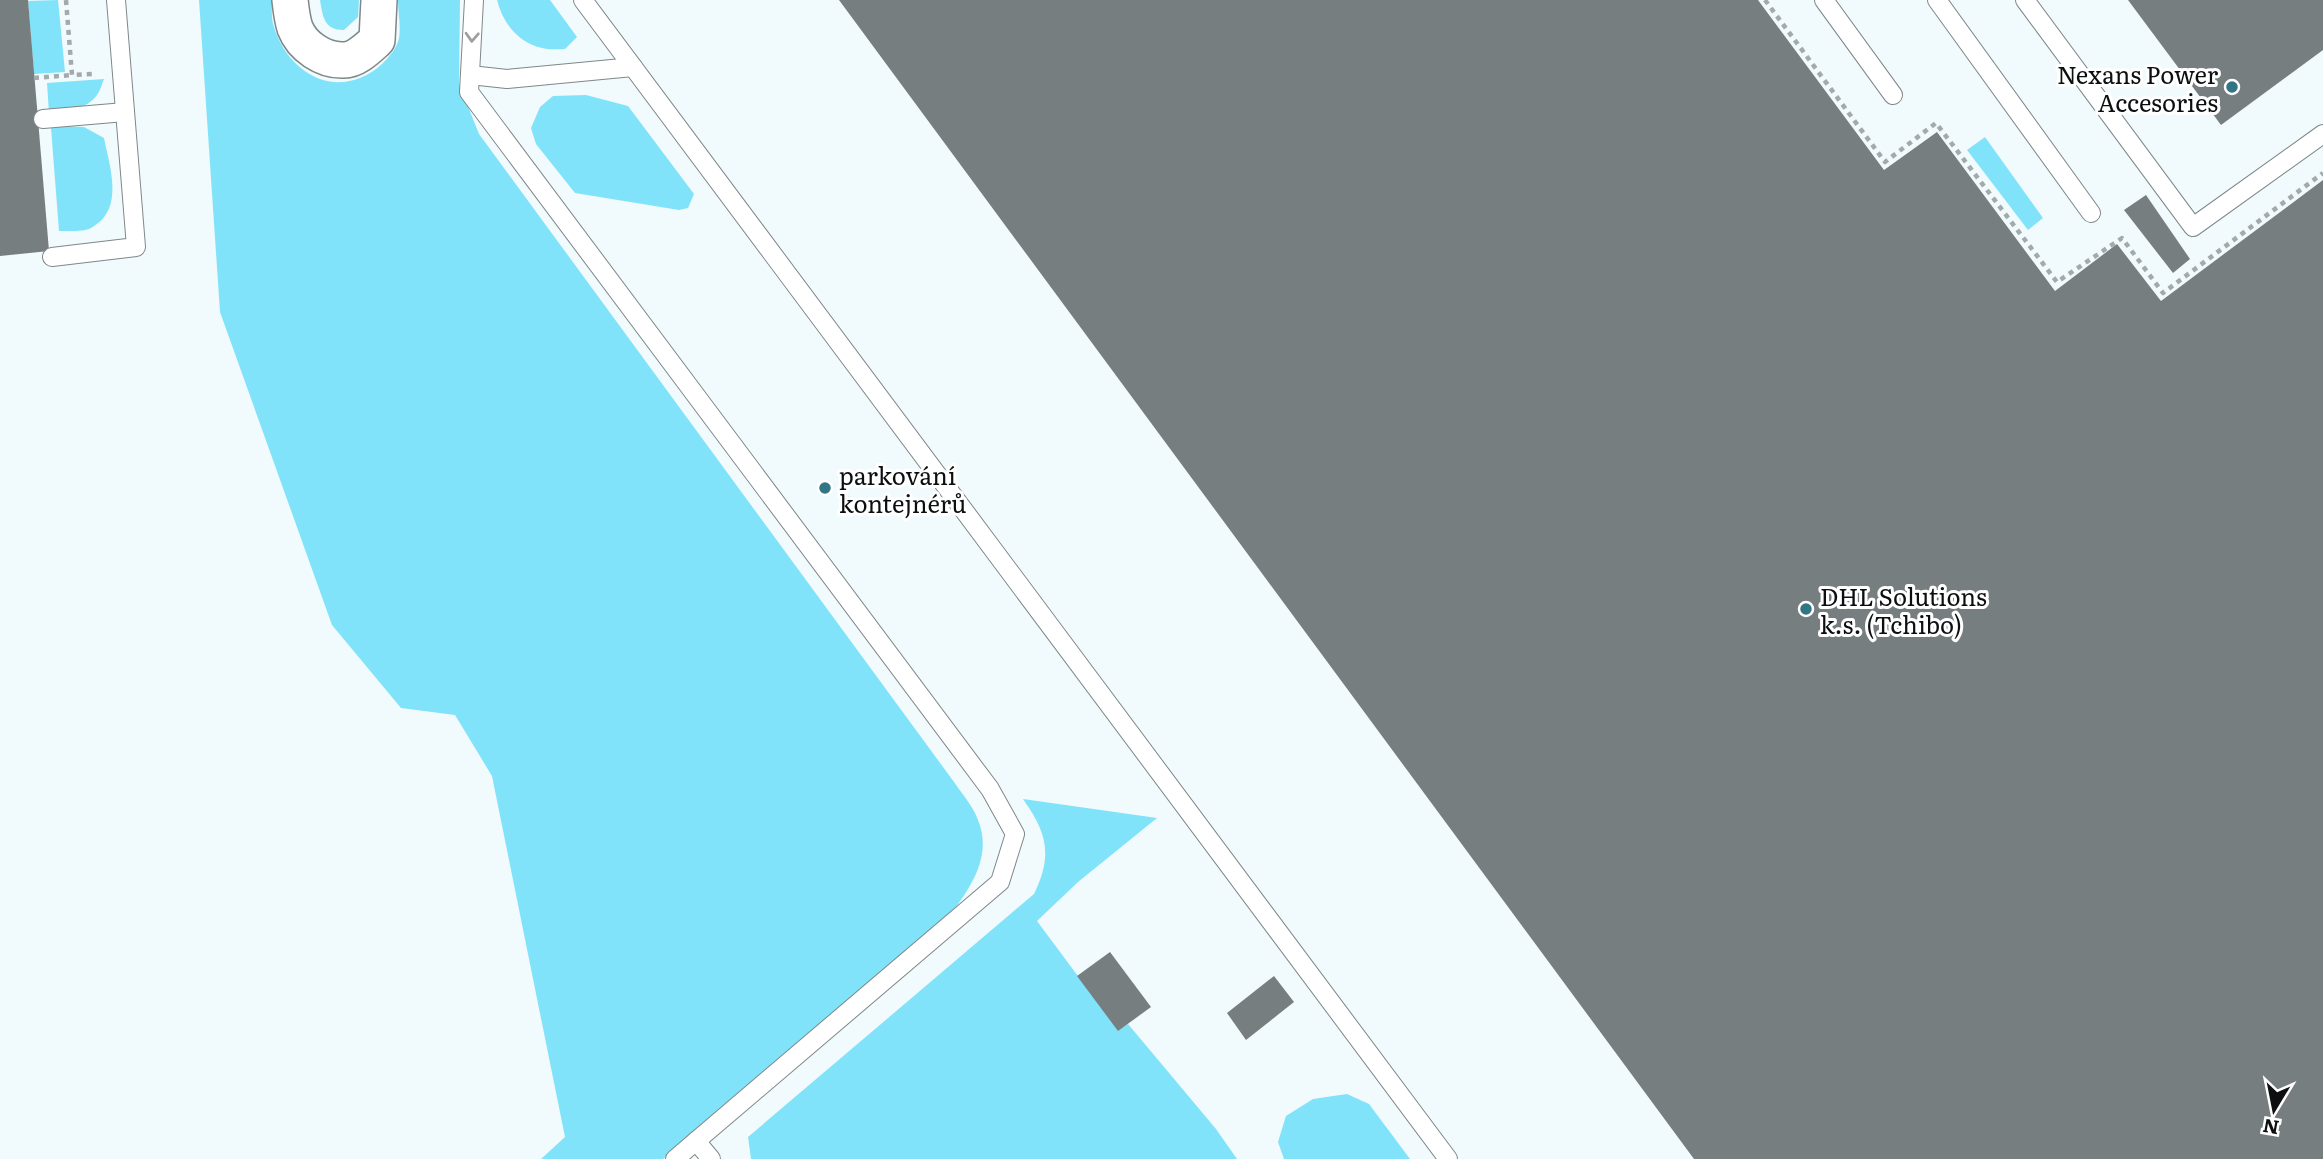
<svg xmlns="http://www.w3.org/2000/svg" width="2323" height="1159" font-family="Literata,serif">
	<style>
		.green { fill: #81e3fa }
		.building { fill: #777e80 }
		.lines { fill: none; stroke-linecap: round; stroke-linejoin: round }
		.lane-casing { stroke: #7f8788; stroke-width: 20 }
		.street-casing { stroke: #7f8788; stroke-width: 38 }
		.path { stroke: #a3aaab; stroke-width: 4.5; stroke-dasharray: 5 5; stroke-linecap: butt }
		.lane { stroke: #fff; stroke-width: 18 }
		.street { stroke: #fff; stroke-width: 35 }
		.oneway { stroke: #9e9f9f }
		.poi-dot { fill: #327685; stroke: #fff; stroke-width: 2.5 }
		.labels { text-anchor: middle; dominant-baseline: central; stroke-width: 6; stroke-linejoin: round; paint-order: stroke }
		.poi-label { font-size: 24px; fill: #0c0f10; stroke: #fff; text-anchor: start }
	</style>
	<rect width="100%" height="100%" fill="#f1fafc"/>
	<g class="green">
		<polygon points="58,0 65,72 34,74 28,1"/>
		<path d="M199 0H272C272 8 271 19 274 27 289 76 340 102 382 64 389 57 397 48 399 38 401 26 398 12 398 0H460L459 84 479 134 954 782C962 794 973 806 978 820 993 856 970 889 949 916L663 1159H541L565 1137 492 776 455 715 401 708 332 625 220 312Z"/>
		<path d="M320 0H359L358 17 344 30C324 30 323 17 320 0Z"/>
		<path d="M497 0H550L577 37 565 49C558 49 549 50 542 48 517 42 503 23 497 0Z"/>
		<path d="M104 79C102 84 100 91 97 95 86 110 66 112 49 113L47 83Z"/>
		<polygon points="586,95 628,106 694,194 688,208 679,210 575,193 536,144 531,128 540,107 553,96"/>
		<path d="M62 126 84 127 104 138C110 168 125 210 91 228 84 232 68 231 59 231L51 128Z"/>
		<polygon points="1985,137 2043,218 2028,230 1967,150"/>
		<path d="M1023 799 1157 818 1078 882 1037 921 1118 1030 1128 1024 1216 1129 1237 1159H751L748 1137 1034 894C1053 855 1047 833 1023 799Z"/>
		<polygon points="1347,1094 1369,1104 1410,1159 1284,1159 1278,1142 1286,1116 1313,1099"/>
	</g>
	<g class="building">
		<polygon points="0,0 28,0 49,251 0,256"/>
		<polygon points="839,0 1758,0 1884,170 1937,132 2055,291 2117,244 2161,301 2323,180 2323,1159 1694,1159"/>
		<polygon points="2128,0 2323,0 2323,50 2221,125"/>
		<polygon points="2146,195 2190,259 2173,273 2124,210"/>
		<polygon points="1110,952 1151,1007 1118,1031 1077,976"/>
		<polygon points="1274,976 1294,1002 1246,1040 1227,1013"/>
	</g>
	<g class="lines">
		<g class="lane-casing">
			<g id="lane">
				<polyline points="474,0 469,92 990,789 1015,834 1000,882 675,1159"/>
				<polyline points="583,0 1448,1159"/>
				<polyline points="1824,0 1893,95"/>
				<polyline points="1937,0 2091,213"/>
				<polyline points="2025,0 2193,227 2323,134"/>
				<polyline points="470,75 507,79 633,67"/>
				<polyline points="43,119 125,112"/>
				<polyline points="52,257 136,247 116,0"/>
				<polyline points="696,1141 711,1159"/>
			</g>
		</g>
		<g class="street-casing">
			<path id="street" d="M290 0C291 9 292 19 295 28 302 46 323 61 344 60 356 60 368 48 377 40L379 0"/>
		</g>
		<g class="path">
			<polyline points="66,0 72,75 94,74"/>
			<polyline points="1765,0 1885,162 1936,123 2057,282 2122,238 2163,293 2323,173"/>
			<polyline points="34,78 72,75"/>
		</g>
		<use href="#lane" class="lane"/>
		<use href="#street" class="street"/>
	</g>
	<defs><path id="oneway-chevron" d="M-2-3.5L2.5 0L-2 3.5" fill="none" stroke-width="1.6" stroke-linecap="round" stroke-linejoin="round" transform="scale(1.75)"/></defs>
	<use class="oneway" href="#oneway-chevron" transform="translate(472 37) rotate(93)"/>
	<g class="poi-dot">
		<circle cx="2232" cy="87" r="7"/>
		<circle cx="825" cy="488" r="7"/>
		<circle cx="1806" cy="609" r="7"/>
	</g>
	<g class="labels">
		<g class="poi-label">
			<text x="2218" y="73" text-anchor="end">Nexans Power<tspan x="2218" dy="28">Accesories</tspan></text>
			<text x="839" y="474">parkování<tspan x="839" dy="28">kontejnérů</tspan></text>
			<text x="1820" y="595">DHL Solutions<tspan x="1820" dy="28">k.s. (Tchibo)</tspan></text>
		</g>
	</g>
	<g transform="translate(2274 1110) rotate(190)" stroke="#ffffff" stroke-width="5" paint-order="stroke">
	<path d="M0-5L12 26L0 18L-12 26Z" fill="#0c0f10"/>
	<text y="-10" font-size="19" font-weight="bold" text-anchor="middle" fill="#0c0f10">N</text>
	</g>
</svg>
